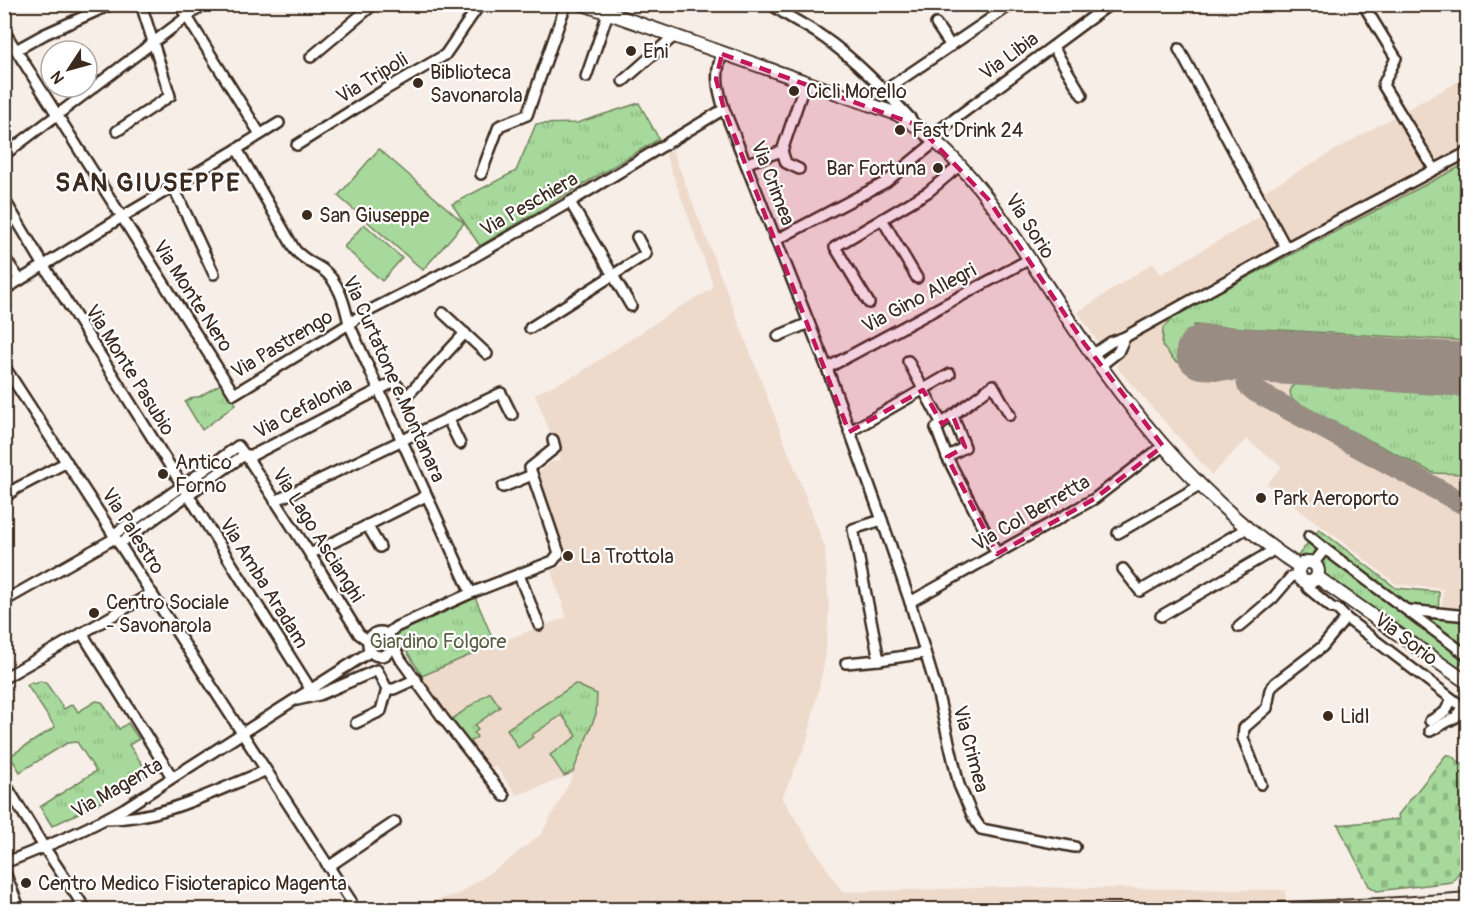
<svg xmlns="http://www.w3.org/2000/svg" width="1472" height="914" font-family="Pangolin,sans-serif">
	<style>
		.built { fill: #eedacb }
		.grass { fill: url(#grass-tufts); stroke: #70825c; stroke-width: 1.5 }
		.cemetery { fill: url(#cemetery-stones); stroke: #70825c; stroke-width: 1.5 }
		.pitch { fill: #a6d99b; stroke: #70825c; stroke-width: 1.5 }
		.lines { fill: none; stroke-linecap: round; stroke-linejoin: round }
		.taxiway { stroke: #998c82; stroke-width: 22 }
		.runway { stroke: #998c82; stroke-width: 54 }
		.minor-casing { stroke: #3b2a1e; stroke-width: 14 }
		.secondary-casing { stroke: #3b2a1e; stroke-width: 16 }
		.minor { stroke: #fff; stroke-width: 9 }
		.secondary { stroke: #fff; stroke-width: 12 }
		.rail { stroke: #3b2a1e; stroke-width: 2 }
		.marked { fill: #c2185b; fill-opacity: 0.2; stroke: #c2185b; stroke-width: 4.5; stroke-dasharray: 12 8; stroke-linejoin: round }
		.poi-dot { fill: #3b2a1e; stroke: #fff; stroke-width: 2 }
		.labels { text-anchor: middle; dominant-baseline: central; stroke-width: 4.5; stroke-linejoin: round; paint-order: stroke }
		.poi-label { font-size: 20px; fill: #3b2a1e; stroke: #fff; text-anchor: start }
		.street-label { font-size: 20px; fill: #3b2a1e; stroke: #fff }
		.park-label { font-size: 20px; fill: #5b5f44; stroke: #fff }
		.district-label { font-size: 26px; font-weight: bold; letter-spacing: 1.5px; fill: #3b2a1e; stroke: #fff }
	</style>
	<defs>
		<pattern id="grass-tufts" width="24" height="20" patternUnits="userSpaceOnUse" patternTransform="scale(1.5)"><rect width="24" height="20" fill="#a6d99b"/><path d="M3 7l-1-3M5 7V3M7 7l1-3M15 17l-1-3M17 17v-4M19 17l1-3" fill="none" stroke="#90ba85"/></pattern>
		<pattern id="cemetery-stones" width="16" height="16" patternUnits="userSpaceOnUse" patternTransform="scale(1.5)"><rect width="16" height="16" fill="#a6d99b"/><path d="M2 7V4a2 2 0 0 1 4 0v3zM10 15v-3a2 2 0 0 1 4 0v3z" fill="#90ba85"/></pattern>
	</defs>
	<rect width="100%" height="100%" fill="#f7eee7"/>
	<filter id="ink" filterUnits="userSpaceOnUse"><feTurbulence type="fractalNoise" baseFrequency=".0167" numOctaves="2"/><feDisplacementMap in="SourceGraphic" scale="12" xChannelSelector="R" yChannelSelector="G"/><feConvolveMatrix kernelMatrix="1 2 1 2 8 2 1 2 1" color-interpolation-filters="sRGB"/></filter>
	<g filter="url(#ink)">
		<g class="built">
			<polygon points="1467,77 1467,611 1442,609 1443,589 1396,584 1339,539 1302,512 1267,484 1282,466 1246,439 1212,475 1118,369 1117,364 1122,358 1112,345 1103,350 1078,312 1153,263 1161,274 1268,212 1259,194 1400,113"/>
			<polygon points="672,149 825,547 829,611 825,660 807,741 782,798 842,892 1009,887 1285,890 1287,909 406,910 460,893 506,862 542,833 574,774 517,795 496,767 486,766 419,678 497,643 567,617 551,571 564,564 536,475 551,462 561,460 535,394 578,374 678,308 712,289 712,282 665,153"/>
		</g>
		<g class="grass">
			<polygon points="639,103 659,139 480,246 452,204 516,171 536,124 577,123"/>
			<polygon points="1467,163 1467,341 1194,325 1192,334 1185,335 1184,364 1175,361 1162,346 1163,328 1177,314"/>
			<path d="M1304 382 1467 394V474L1433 473 1293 401C1289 393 1289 390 1295 383Z"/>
			<polygon points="222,383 236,404 202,430 185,402 194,397 199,397"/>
			<polygon points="1319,529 1396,588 1439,592 1438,617 1467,620 1467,655 1453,674 1325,580 1297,557"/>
			<polygon points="475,597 495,644 422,676 396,634 396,631"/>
			<polygon points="40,681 46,683 64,709 73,704 78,712 96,701 102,702 119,729 128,723 139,739 129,745 147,771 145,777 127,789 52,826 40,807 96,771 77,742 67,743 20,772 10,756 55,727 27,685 32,682 35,684"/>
			<polygon points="575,684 597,694 596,714 573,772 564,776 550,755 577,736 562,715 532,735 533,737 518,748 507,729"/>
			<polygon points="490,692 500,707 475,725 478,730 474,733 477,737 468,743 451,720"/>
		</g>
		<polygon class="cemetery" points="1446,755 1450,755 1467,768 1467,862 1452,882 1377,891 1369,886 1338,825 1399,819 1398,815"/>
		<g class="pitch">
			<polygon points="379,149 464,223 423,270 338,196"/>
			<polygon points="364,224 402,258 382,281 344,247"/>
		</g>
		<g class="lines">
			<polyline class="taxiway" points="1265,356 1255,361 1246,374 1248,385 1255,391 1468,506"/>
			<polyline class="runway" points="1203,352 1468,370"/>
			<g class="minor-casing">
				<g id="minor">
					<polyline points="179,4 260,134"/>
					<path d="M771 4C787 17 806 25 823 37 855 59 884 90 911 119"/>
					<polyline points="1363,4 1396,58 1383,85 1434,169"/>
					<polyline points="936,24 951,46"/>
					<polyline points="4,31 234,394 349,324 361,315 467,261 570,202 724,109"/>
					<polyline points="1053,47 1082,95"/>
					<polyline points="1179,49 1286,248"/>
					<polyline points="16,50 45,34 112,4"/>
					<path d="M722 54C714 74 718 89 724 109L827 368 882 520 910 602 938 695 959 785 973 817 981 829 1075 847"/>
					<polyline points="311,57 374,4"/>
					<polyline points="586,77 608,13"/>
					<polyline points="623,81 673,37"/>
					<polyline points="884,91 1012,4"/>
					<polyline points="859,101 880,86"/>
					<path d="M279 123 237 149 295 250C303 259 312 263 322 269 339 281 345 305 349 324L471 593"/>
					<polyline points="117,131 170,96 141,4"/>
					<polyline points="930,137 1110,4"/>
					<polyline points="297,145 383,91 445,55 480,4"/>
					<polyline points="782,151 786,163 799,169"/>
					<polyline points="4,155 204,4"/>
					<polyline points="747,163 782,151 805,83"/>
					<polyline points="481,174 499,126 527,115 566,4"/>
					<polyline points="173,186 214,274"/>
					<polyline points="4,199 46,269 311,690"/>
					<polyline points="570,202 631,306"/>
					<polyline points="882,219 917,278"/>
					<polyline points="776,240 886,182 935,142"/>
					<polyline points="4,257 20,280"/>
					<polyline points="4,290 122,217 237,149"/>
					<polyline points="869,303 835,247 928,192 959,166"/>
					<polyline points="443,313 487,354"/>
					<polyline points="530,328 646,254 637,237"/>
					<polyline points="778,336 809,323"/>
					<polyline points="1092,355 1111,342 1125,337 1286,248 1468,152"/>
					<polyline points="908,361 942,424"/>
					<polyline points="4,366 351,901"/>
					<polyline points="1100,366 1118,352 1125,337"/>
					<polyline points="827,368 1028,260"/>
					<polyline points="448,419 460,444"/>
					<polyline points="849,432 950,374"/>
					<polyline points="947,457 965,447 953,416"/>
					<polyline points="503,487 532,475"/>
					<polyline points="4,498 17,488 67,462"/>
					<polyline points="275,501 501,393 512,415"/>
					<polyline points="882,520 853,529 879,660 925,653"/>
					<polyline points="367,525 380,547"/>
					<polyline points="1118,533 1201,485"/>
					<polyline points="113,535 238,446 249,460 310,554 359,634 369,641"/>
					<polyline points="1309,536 1325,549"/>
					<polyline points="119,544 244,455 253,455 394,382 407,396 465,333"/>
					<polyline points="310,554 426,496"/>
					<polyline points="997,554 947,457 936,428 993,385 1010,415"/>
					<polyline points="1313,564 1325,549 1468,656"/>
					<polyline points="1123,569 1140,591 1242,531 1246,526"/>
					<polyline points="519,575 539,625"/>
					<polyline points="1306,582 1308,588 1332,608 1337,609 1346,618 1468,711"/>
					<polyline points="4,601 115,538"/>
					<polyline points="910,602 1094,499 1163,446"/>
					<polyline points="1407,610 1468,616"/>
					<polyline points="1161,616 1269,553 1273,548"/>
					<polyline points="1239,627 1273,598 1291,577 1298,574"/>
					<circle cx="380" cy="644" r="12"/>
					<polyline points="82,633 172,777"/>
					<polyline points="387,634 396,627 471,593 553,561 559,553 530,468 555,448 553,440"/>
					<polyline points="392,643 401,660 443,718 504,796"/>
					<polyline points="846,663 879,660"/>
					<polyline points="4,678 152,593"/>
					<polyline points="297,700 319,695 377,670 387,689 394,689 416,679"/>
					<polyline points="1430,721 1445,712 1452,699"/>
					<polyline points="356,723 381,711 387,689"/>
					<polyline points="1430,731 1456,717 1462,707"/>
					<polyline points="4,782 44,847 86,910"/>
					<polyline points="1261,784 1243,738 1244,728 1267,708 1270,690 1275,683 1322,647 1346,618"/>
					<path d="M108 819C164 819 214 791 265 771"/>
					<path d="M4 863C46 847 87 830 125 808L371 651"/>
					<polyline points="328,867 395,822"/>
					<polyline points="4,870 20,910"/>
				</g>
			</g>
			<g class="secondary-casing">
				<g id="secondary">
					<path d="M583 4 897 114C977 158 1031 267 1083 341 1141 426 1212 510 1300 567"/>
					<circle cx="1308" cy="572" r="10"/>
					<polyline points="1317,577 1468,683"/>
				</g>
			</g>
			<use href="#minor" class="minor"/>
			<use href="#secondary" class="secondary"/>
			<path class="rail" d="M891 910C1083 902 1276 908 1468 892"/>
		</g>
	</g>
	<path class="marked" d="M722 54 917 125 988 199 1084 343 1163 446 1094 499 997 554 947 457 965 447 953 416 942 424 923 390 849 432 724 109 716 79Z"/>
	<g class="poi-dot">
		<circle cx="631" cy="51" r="6"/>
		<circle cx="418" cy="83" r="6"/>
		<circle cx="794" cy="91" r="6"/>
		<circle cx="900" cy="130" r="6"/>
		<circle cx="938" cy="168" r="6"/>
		<circle cx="307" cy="215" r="6"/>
		<circle cx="163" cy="474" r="6"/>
		<circle cx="1261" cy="498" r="6"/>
		<circle cx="568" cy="556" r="6"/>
		<circle cx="94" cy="613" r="6"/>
		<circle cx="1328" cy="716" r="6"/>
		<circle cx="26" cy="883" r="6"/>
	</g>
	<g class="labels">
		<g class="poi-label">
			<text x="643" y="51">Eni</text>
			<text x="430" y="72">Biblioteca<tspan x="430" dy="23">Savonarola</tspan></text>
			<text x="806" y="91">Cicli Morello</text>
			<text x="912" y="130">Fast Drink 24</text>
			<text x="926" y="168" text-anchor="end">Bar Fortuna</text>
			<text x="319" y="215">San Giuseppe</text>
			<text x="175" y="462">Antico<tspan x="175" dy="23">Forno</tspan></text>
			<text x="1273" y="498">Park Aeroporto</text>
			<text x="580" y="556">La Trottola</text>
			<text x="106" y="602">Centro Sociale<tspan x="106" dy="23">- Savonarola</tspan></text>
			<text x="1340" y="716">Lidl</text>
			<text x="38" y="883">Centro Medico Fisioterapico Magenta</text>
		</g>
		<g class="street-label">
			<text transform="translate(1009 56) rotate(-36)">Via Libia</text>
			<text transform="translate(372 78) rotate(-31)">Via Tripoli</text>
			<text transform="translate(773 183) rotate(69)">Via Crimea</text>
			<text transform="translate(529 204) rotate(-30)">Via Peschiera</text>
			<text transform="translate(1030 226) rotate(57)">Via Sorio</text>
			<text transform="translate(193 296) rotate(57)">Via Monte Nero</text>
			<text transform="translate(919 298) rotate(-28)">Via Gino Allegri</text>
			<text transform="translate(282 344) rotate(-31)">Via Pastrengo</text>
			<text transform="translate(130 370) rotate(58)">Via Monte Pasubio</text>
			<text transform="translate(394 379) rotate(66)">Via Curtatone e Montanara</text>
			<text transform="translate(303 408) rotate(-28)">Via Cefalonia</text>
			<text transform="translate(1031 513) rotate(-30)">Via Col Berretta</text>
			<text transform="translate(133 531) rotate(57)">Via Palestro</text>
			<text transform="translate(318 535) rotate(58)">Via Lago Ascianghi</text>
			<text transform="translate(264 583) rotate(58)">Via Amba Aradam</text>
			<text transform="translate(1406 639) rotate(37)">Via Sorio</text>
			<text transform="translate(971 749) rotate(75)">Via Crimea</text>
			<text transform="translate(117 788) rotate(-30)">Via Magenta</text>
		</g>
		<g class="park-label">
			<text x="438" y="641">Giardino Folgore</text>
		</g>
		<g class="district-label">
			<text x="148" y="183">SAN GIUSEPPE</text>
		</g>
	</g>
	<rect width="1472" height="914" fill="none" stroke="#fff" stroke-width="24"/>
	<rect x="12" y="12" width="1448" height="890" fill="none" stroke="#3b2a1e" stroke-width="2" filter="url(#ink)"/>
	<g transform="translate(69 69) rotate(234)"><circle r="28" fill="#ffffff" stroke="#b1aaa5" stroke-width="1.5"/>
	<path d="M0-4.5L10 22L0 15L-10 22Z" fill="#3b2a1e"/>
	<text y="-9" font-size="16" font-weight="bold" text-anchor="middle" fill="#3b2a1e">N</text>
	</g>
</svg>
